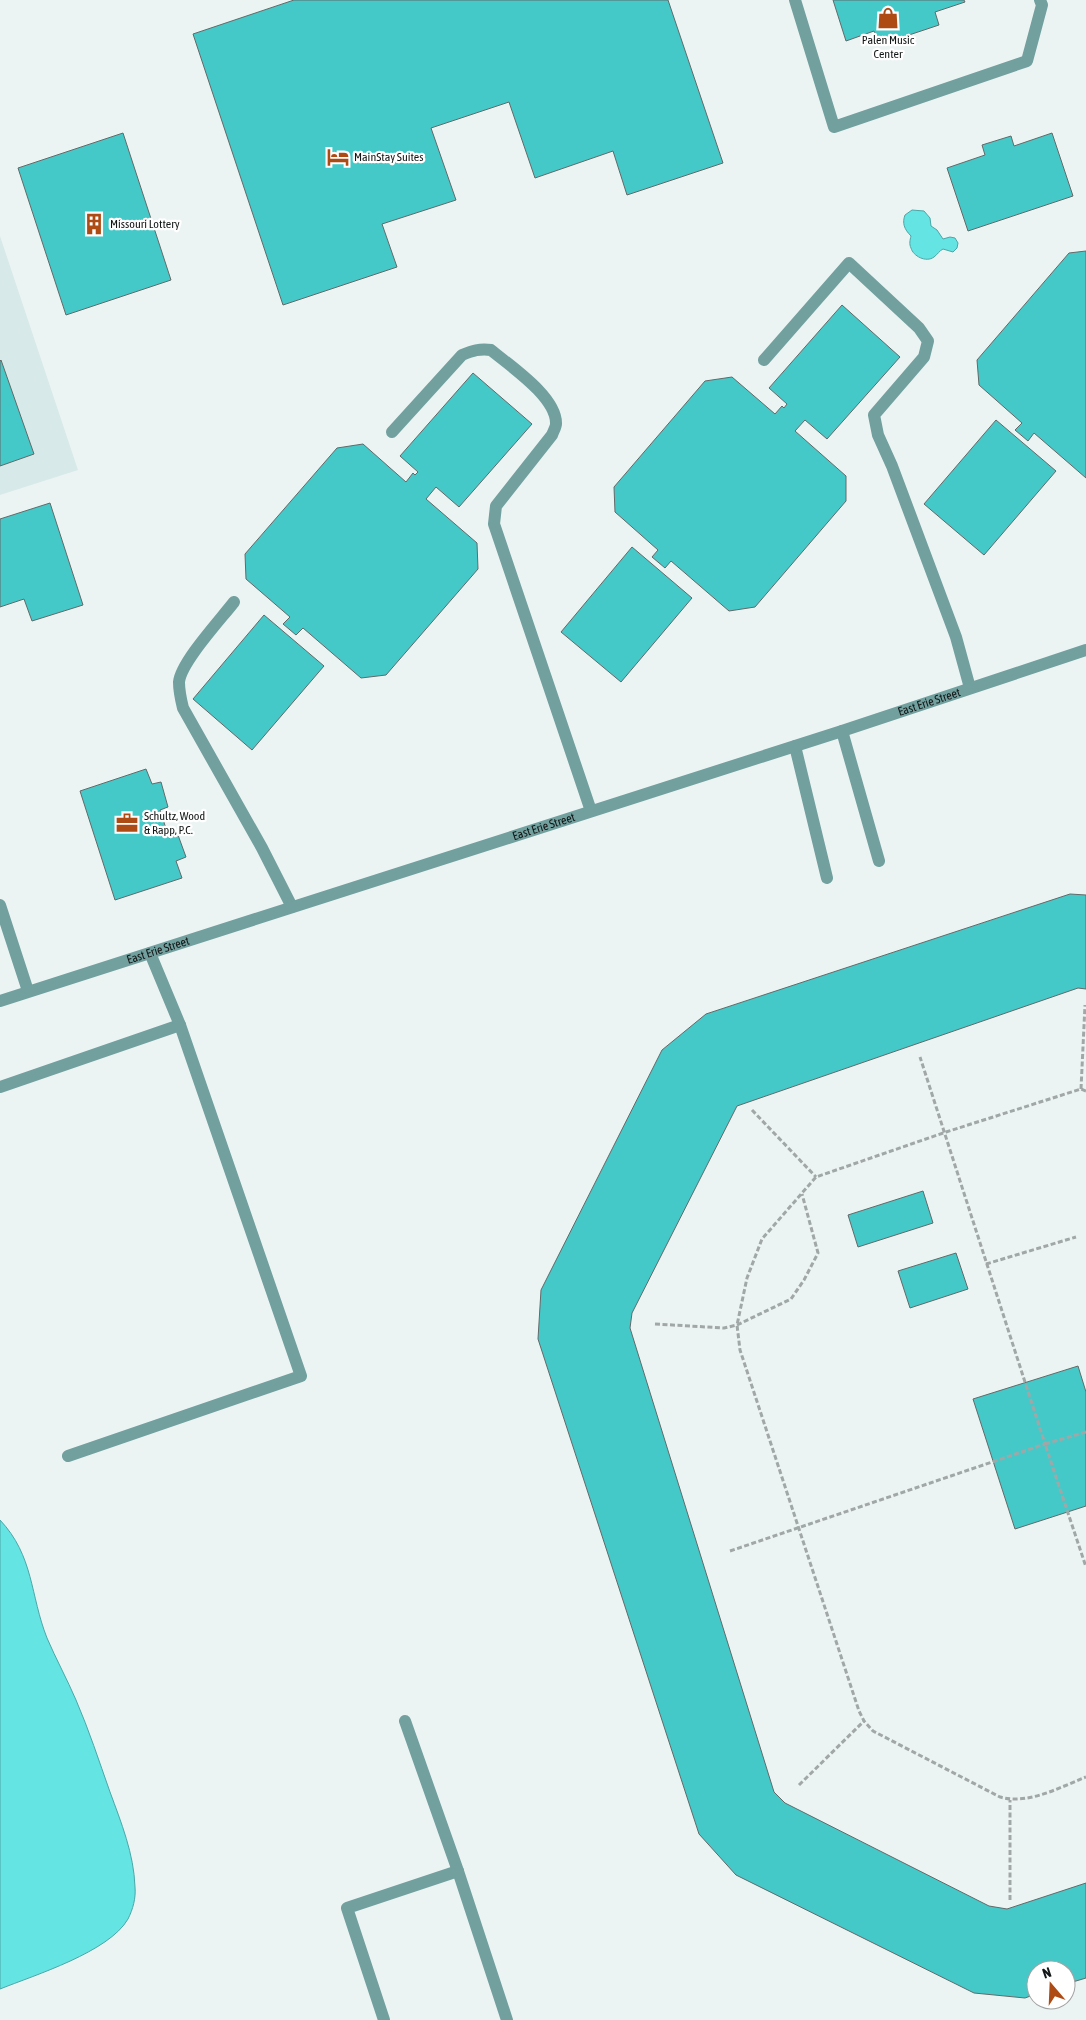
<svg xmlns="http://www.w3.org/2000/svg" width="1086" height="2020" font-family="'Asap Condensed',sans-serif">
	<style>
		.built { fill: #d7e9e8 }
		.water { fill: #64e4e3; stroke: #4ca6a6 }
		.building { fill: #45c9c8; stroke: #626969 }
		.lines { fill: none; stroke-linecap: round; stroke-linejoin: round }
		.path { stroke: #a1a7a7; stroke-width: 3; stroke-dasharray: 5 2.5; stroke-linecap: butt }
		.service { stroke: #71a09f; stroke-width: 12 }
		.minor { stroke: #71a09f; stroke-width: 12 }
		.labels { text-anchor: middle; dominant-baseline: central; stroke-width: 4.5; stroke-linejoin: round; paint-order: stroke }
		.poi-label { font-size: 12px; fill: #131616; stroke: #fff; text-anchor: start }
		.street-label { font-size: 12px; fill: #131616; stroke: #fff }
	</style>
	<rect width="100%" height="100%" fill="#ecf4f3"/>
	<polygon class="built" points="0,236 78,470 0,495"/>
	<g class="water">
		<path d="M912 210 924 211 930 218 931 226 937 230 943 239 950 237 955 238 958 243 957 248 953 252 943 249C939 251 938 254 934 257 926 263 913 256 911 248 909 244 910 240 911 236 904 229 902 223 905 215Z"/>
		<path d="M0 1520C34 1556 30 1595 47 1638 56 1659 67 1679 76 1700 89 1730 99 1761 110 1792 121 1822 134 1854 135 1887 136 1898 133 1909 128 1919 109 1952 35 1975 0 1989Z"/>
	</g>
	<g class="building">
		<polygon points="294,0 668,0 723,163 627,195 613,151 535,178 509,102 431,128 456,200 382,224 397,267 283,305 193,34"/>
		<polygon points="833,0 964,0 965,2 935,12 939,25 879,45 874,31 846,41"/>
		<polygon points="123,133 171,280 66,315 18,168"/>
		<polygon points="1052,133 1073,196 968,231 947,168 985,155 982,145 1011,136 1014,146"/>
		<polygon points="1086,251 1086,478 1034,433 1028,441 1015,430 1022,423 979,385 977,360 1069,253"/>
		<polygon points="842,305 900,357 827,439 805,420 795,431 846,476 846,501 755,607 729,611 671,561 665,568 652,557 658,550 615,512 614,487 705,381 732,377 775,414 782,406 784,408 787,404 769,388"/>
		<polygon points="1,360 34,454 0,466 0,361"/>
		<polygon points="473,373 532,424 459,507 436,487 426,499 477,543 478,569 386,675 361,678 303,628 296,635 283,624 290,617 246,579 245,554 337,448 363,444 406,482 413,473 415,475 418,472 400,456"/>
		<polygon points="996,420 1056,471 984,555 924,504"/>
		<polygon points="50,503 83,605 32,621 24,599 0,607 0,519"/>
		<polygon points="632,547 692,598 621,682 561,632"/>
		<polygon points="264,615 324,666 252,750 193,699"/>
		<polygon points="146,769 152,784 161,782 168,807 160,810 169,838 178,835 186,857 176,861 182,878 115,900 80,791"/>
		<polygon points="1070,894 1086,895 1086,989 1078,988 737,1106 632,1313 630,1328 774,1792 785,1803 989,1906 1007,1909 1086,1883 1086,1978 1066,1984 1066,1970 1036,1970 1036,1994 1025,1998 974,1993 736,1875 699,1834 538,1339 541,1290 662,1050 706,1014"/>
		<polygon points="923,1191 933,1223 858,1247 848,1215"/>
		<polygon points="956,1253 968,1289 910,1308 898,1271"/>
		<polygon points="1078,1366 1086,1392 1086,1506 1015,1529 973,1399"/>
	</g>
	<g class="lines">
		<g class="path">
			<polyline points="1081,1089 1085,1005"/>
			<path d="M1086 1091 1081 1089 946 1132 816 1177 762 1239 747 1278 737 1325 740 1350 859 1711 864 1721 873 1731 1000 1797C1029 1805 1060 1787 1086 1777"/>
			<polyline points="752,1110 816,1177"/>
			<polyline points="986,1264 1076,1237"/>
			<polyline points="655,1324 724,1328 737,1325 791,1299 804,1280 818,1253 802,1194"/>
			<polyline points="1086,1432 1045,1444 1086,1567"/>
			<polyline points="730,1551 1045,1444 920,1057"/>
			<polyline points="799,1785 864,1721"/>
			<polyline points="1010,1900 1010,1800"/>
		</g>
		<g class="service">
			<polyline points="795,0 834,127 1027,61 1042,5 1040,0"/>
			<polyline points="764,360 849,263 919,328 928,341 924,357 874,415 878,435 892,466 956,637 970,688"/>
			<path d="M392 432 462 355C472 351 480 348 491 350 510 366 557 397 556 424 556 427 553 432 552 435L496 506 494 524 591 811"/>
			<path d="M234 602C221 619 181 662 179 682 179 691 181 700 183 708L262 848 292 907"/>
			<polyline points="842,731 879,861"/>
			<polyline points="795,746 827,878"/>
			<polyline points="0,1087 180,1025"/>
			<polyline points="68,1456 301,1376 180,1025 150,953"/>
			<polyline points="405,1721 458,1871"/>
			<polyline points="384,2020 347,1908 458,1871 507,2020"/>
		</g>
		<g class="minor">
			<polyline points="0,905 28,991"/>
			<path id="s1" d="M0 1001 842 731 1086 650"/>
		</g>
	</g>
	<defs>
		<g id="shop-bare" transform="scale(1.725)"><path d="M-5-2.5h2.3a2.7 3.5 0 0 1 5.4 0H5L5.5 6h-11ZM-1.5-2.5h3a1.5 2.3 0 0 0-3 0Z" fill="#ae4b15" stroke="#fff" stroke-width="2.5" paint-order="stroke"/></g>
		<g id="hotel-bare" transform="scale(1.725)"><path d="M-6-4.5h1.5V1H6V5H4.5V3h-9V5H-6ZM-4 0a1.8 1.8 0 1 1 3.6 0ZM.5 0V-2.5h3Q6-2.5 6 0Z" fill="#ae4b15" stroke="#fff" stroke-width="2.5" paint-order="stroke"/></g>
		<g id="building-bare" transform="scale(1.725)"><path d="M-4-6H4V6H1V3H-1V6H-4ZM-2.5-4.3h1.7v1.8h-1.7ZM.8-4.3h1.7v1.8H.8ZM-2.5-1h1.7V.8h-1.7ZM.8-1h1.7V.8H.8Z" fill="#ae4b15" stroke="#fff" stroke-width="2.5" paint-order="stroke"/></g>
		<g id="office-bare" transform="scale(1.725)"><path d="M-6-3h4V-5.5h4V-3h4V5H-6ZM-1-4.5V-3h2v-1.5ZM-6 0V1H6V0Z" fill="#ae4b15" stroke="#fff" stroke-width="2.5" paint-order="stroke"/></g>
	</defs>
	<g fill-rule="evenodd">
		<use href="#shop-bare" x="888" y="18"/>
		<use href="#hotel-bare" x="338" y="157"/>
		<use href="#building-bare" x="94" y="224"/>
		<use href="#office-bare" x="127" y="823"/>
	</g>
	<g class="labels">
		<g class="poi-label">
			<text x="888" y="40" text-anchor="middle">Palen Music<tspan x="888" dy="14">Center</tspan></text>
			<text x="354" y="157">MainStay Suites</text>
			<text x="110" y="224">Missouri Lottery</text>
			<text x="144" y="816">Schultz, Wood<tspan x="144" dy="14">&amp; Rapp, P.C.</tspan></text>
		</g>
		<g class="street-label">
			<text stroke="none"><textPath href="#s1" startOffset="976">East Erie Street</textPath></text>
			<text stroke="none"><textPath href="#s1" startOffset="571">East Erie Street</textPath></text>
			<text stroke="none"><textPath href="#s1" startOffset="166">East Erie Street</textPath></text>
		</g>
	</g>
	<g transform="translate(1051 1985) rotate(341)"><circle r="24" fill="#ffffff" stroke="#a1a2a2"/>
	<path d="M0-4L9 19L0 12L-9 19Z" fill="#ae4b15"/>
	<text y="-8" font-size="14" font-weight="bold" text-anchor="middle" fill="#131616">N</text>
	</g>
</svg>
